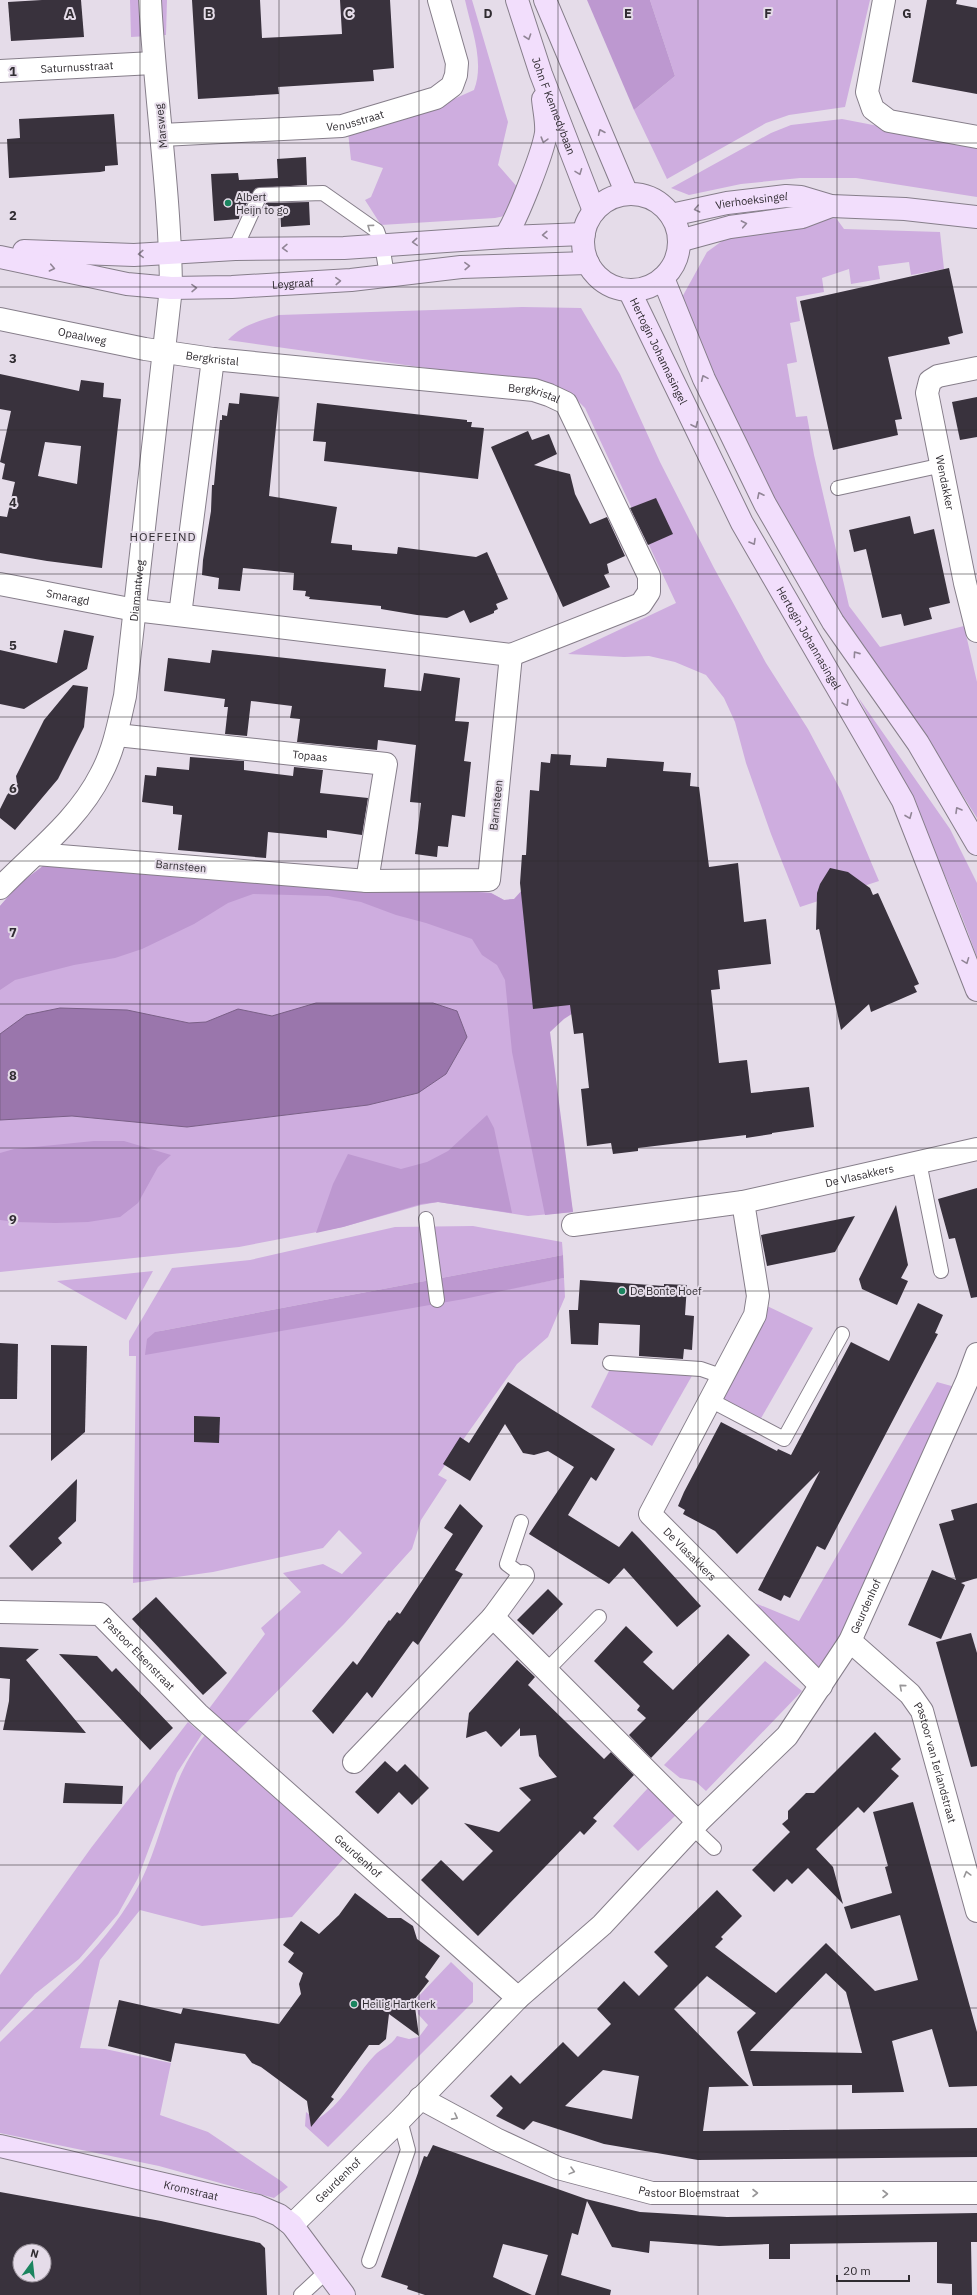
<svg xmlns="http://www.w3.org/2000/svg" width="977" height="2295" font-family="'IBM Plex Sans',sans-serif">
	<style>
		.green { fill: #ceaddf }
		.forest { fill: #bd98d0 }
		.water { fill: #9a76ac; stroke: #7a6087 }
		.building { fill: #39323d; fill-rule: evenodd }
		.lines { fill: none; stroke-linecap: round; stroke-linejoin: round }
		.lane-casing { stroke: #867e8a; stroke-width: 16 }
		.street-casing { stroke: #867e8a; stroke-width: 24 }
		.secondary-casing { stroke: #867e8a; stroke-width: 24 }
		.lane { stroke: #fff; stroke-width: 14 }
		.street { stroke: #fff; stroke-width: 22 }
		.secondary { stroke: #f2defc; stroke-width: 22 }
		.oneway { stroke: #918596 }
		.oneway2 { stroke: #989698 }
		.grid { fill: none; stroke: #302c31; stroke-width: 1; stroke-opacity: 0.55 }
		.poi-dot { fill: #1b845f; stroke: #e5dce9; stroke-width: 1.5 }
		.labels { text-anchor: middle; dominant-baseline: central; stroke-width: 4; stroke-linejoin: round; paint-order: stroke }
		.street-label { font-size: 11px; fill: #302c31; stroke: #e5dce9 }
		.poi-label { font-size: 11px; fill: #302c31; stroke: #e5dce9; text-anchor: start }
		.neighbourhood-label { font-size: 12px; letter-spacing: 1px; fill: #302c31; stroke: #e5dce9 }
		.grid-label { font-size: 13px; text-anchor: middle; font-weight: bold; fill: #302c31; stroke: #e5dce9; stroke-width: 4; stroke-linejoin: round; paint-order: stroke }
	</style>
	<rect width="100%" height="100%" fill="#e5dce9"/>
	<g class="green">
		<polygon points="130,0 167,0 166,35 131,37"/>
		<path d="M465 0H472L508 122 498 165 519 189 509 215 495 218 381 225 365 200 371 197 383 168 351 160 348 132 436 107 474 90C485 62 471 28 465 0Z"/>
		<polygon points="650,0 870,0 845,107 789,115 766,123 667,179 634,110 675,76"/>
		<polygon points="842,119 977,145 977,197 856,178 800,178 741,184 689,195 671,188 771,133 791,125"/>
		<polygon points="836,218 844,229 940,232 944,269 911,275 909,262 878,266 880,279 851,284 849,269 822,278 824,292 796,297 800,321 790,323 797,362 787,364 796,417 807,416 814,455 849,606 880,647 964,626 977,682 977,818 931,745 876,675 738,440 680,301 707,252 740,228"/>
		<path d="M522 307 581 308 620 374 660 462 714 568 766 663 808 729 841 791 879 881 800 907 771 834 746 763 735 722 724 698 706 675 675 662 649 656 624 657 568 654 676 603 585 408 570 393 554 386 228 340C243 324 260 321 279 315Z"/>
		<path d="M858 697 950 829 977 883V957C945 867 903 782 858 697Z"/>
		<polygon points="43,866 264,876 491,893 504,900 514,899 573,1212 528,1216 438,1202 421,1205 343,1227 239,1247 0,1272 0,906 19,884"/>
		<polygon points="473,1226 562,1242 563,1255 155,1332 425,1305 564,1278 565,1297 548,1337 517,1364 443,1468 438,1475 447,1480 421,1520 412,1549 344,1624 235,1734 208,1710 265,1634 261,1628 301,1592 283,1573 323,1564 342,1574 362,1553 339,1530 323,1548 213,1572 133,1583 136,1356 129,1356 129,1341 172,1268 250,1260 395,1227"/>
		<polygon points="153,1271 126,1320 57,1281"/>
		<polygon points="765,1305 813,1328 760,1420 718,1399"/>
		<polygon points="610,1369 693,1374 652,1446 591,1407"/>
		<polygon points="937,1382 955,1387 860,1648 832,1684 738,1596 799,1621"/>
		<polygon points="765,1661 802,1691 706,1791 695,1781 680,1778 664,1765"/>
		<polygon points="188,1722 202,1734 177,1773 138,1878 118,1914 79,1959 35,1994 0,2032 0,1975 91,1848"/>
		<path d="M205 1735 295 1808 344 1858 292 1917 202 1926 140 1910 100 1960 80 2048 105 2049 171 2063 160 2115 208 2132 281 2181 288 2187 274 2198 159 2166 0 2133V2042C50 1992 109 1946 141 1881 164 1834 170 1777 205 1735Z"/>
		<polygon points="648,1788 676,1815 638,1851 613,1826"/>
		<path d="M451 1962 473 1983V2002L328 2147 305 2126 306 2112 316 2120C342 2105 354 2077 374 2056 381 2048 390 2047 397 2036L409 2039 419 2037 428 2025 418 2014 416 1999Z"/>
	</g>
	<g class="forest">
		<polygon points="587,0 650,0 675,76 634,110"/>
		<polygon points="66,863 491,893 504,900 514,899 523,889 581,1008 564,1019 550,1032 573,1212 545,1215 512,1052 505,980 497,965 482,955 472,939 426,923 396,915 361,902 328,896 253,894 228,903 194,924 142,949 115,958 74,965 15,980 0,990 0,906 19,884 43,866"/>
		<polygon points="487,1115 494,1128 512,1213 438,1202 421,1204 343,1227 316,1233 333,1184 348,1154 401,1169 427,1162 448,1151"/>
		<polygon points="94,1141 124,1141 171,1155 158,1167 138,1203 120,1217 88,1222 56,1223 15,1222 0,1220 0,1153 14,1149"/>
		<polygon points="563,1255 564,1278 464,1299 145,1355 147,1339 155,1332"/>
	</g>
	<polygon class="water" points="316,1003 433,1003 457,1011 467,1037 446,1074 418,1093 368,1105 187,1127 72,1116 0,1120 0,1034 26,1015 60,1008 127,1010 189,1023 206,1022 238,1009 272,1016"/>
	<g class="building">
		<polygon points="42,0 81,0 84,37 11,41 8,2"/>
		<polygon points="192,0 260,0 262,38 342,34 340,0 390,0 394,68 373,70 374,81 278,87 279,94 198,99"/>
		<polygon points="927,0 957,0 956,4 977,8 977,94 912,82"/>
		<polygon points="114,114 118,165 105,166 105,171 100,172 9,178 7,139 20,138 19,119"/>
		<polygon points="306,157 307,185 256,188 244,208 240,209 239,219 214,221 211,174 238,173 239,180 278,178 277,159"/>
		<polygon points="309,202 310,225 281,227 280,206 264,207 266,203"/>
		<polygon points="949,268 963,333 948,337 950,344 888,357 902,419 895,420 898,435 833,450 800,301"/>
		<path d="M0 374 79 391 81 380 104 383 103 397 121 399 102 568 47 561 0 553V516L7 517 15 482 2 479 5 464 0 462 11 411 0 409ZM45 442 81 446 77 484 38 476Z"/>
		<polygon points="240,393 279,397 269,496 337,507 331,543 352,545 352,550 397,554 398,547 476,557 487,552 508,599 496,604 498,609 494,611 494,613 470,623 464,610 447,618 417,615 381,609 381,606 309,599 310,597 305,596 306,591 293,590 294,573 243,568 240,591 218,589 219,578 202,575 203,560 211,511 212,485 214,485 220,420 222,420 222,415 227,416 229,403 239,404"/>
		<polygon points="977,397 977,437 960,440 952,402"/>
		<polygon points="317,403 467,420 467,422 472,422 471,427 484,428 478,479 324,461 326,442 313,441"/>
		<polygon points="528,431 532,440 549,434 557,454 534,465 570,474 575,494 590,524 607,517 625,556 607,564 609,573 604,575 610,587 563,607 491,447"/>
		<polygon points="656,498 673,534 648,545 630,508"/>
		<polygon points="910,516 914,534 934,529 950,603 929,608 932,619 904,626 901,614 882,618 866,549 854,552 849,530"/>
		<polygon points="64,630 94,636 87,669 24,709 0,704 0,650 57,663"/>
		<polygon points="212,650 386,669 384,687 421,691 424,673 460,678 455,721 469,722 464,761 471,762 465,817 452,815 448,847 438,846 437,857 415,854 421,803 410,802 416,745 378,740 377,750 297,742 300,719 290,718 292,706 251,701 247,736 225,734 228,707 224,707 225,699 164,691 168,658 210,663"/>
		<polygon points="73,685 88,687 84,727 58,779 15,830 0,818 0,809 7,795 17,783 16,776 44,720"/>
		<polygon points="551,754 571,755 570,765 606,767 607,758 664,762 663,771 691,773 690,786 699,787 709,867 738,863 744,922 766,919 771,964 718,970 720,989 711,990 719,1063 747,1060 751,1093 809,1087 814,1127 772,1133 772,1134 746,1138 746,1135 638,1148 638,1151 613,1154 611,1143 587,1146 581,1089 589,1088 583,1033 574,1034 570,1005 533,1009 520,883 522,855 526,855 530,790 539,791 541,762 550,763"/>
		<polygon points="190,757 244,761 244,770 293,776 294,767 323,770 320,793 368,798 362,835 327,830 327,838 268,832 266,858 178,850 182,815 173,814 173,806 142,802 145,775 156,776 157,767 189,770"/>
		<polygon points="830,868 848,872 870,888 873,895 878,893 919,984 914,986 917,992 871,1012 869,1004 841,1030 819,929 816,930 817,893 820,884"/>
		<polygon points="977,1188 977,1297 971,1298 955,1238 949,1239 938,1199"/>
		<polygon points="896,1205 908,1265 901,1278 908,1281 897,1305 862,1289 859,1279"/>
		<polygon points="855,1216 835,1252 767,1266 761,1235"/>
		<polygon points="580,1280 664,1286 664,1284 687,1285 685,1315 694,1316 692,1350 684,1349 683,1359 639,1356 640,1325 599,1323 598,1345 571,1344 569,1310 578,1310"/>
		<polygon points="918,1303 943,1315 935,1333 938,1334 825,1550 817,1546 790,1598 784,1595 781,1601 758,1590 820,1471 737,1554 715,1531 683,1514 685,1510 678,1506 684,1492 721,1422 777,1451 778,1449 791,1455 851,1342 889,1361"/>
		<polygon points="0,1343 18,1344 17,1399 0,1399"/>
		<polygon points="51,1345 87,1346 85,1432 51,1461"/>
		<polygon points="508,1382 615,1449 596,1481 591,1477 568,1515 619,1547 632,1531 639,1538 701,1606 677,1627 624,1568 609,1584 529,1534 574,1467 548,1451 534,1455 523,1453 505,1424 470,1481 443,1464 460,1437 469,1443"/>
		<polygon points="194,1416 220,1417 219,1443 194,1442"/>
		<polygon points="77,1479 76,1521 58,1538 62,1543 32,1571 9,1546"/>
		<polygon points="977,1503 977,1578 961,1583 965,1585 941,1639 908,1625 932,1570 956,1580 939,1524 954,1520 951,1510"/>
		<polygon points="460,1504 483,1526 455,1570 463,1574 418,1645 413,1641 372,1698 367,1692 333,1734 312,1711 353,1661 357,1665 389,1620 390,1621 397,1612 400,1614 453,1534 444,1528"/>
		<polygon points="548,1589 563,1604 533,1635 517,1620"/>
		<polygon points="156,1597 227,1673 203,1695 132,1619"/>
		<polygon points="626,1626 653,1652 643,1662 673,1690 728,1634 750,1655 651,1758 629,1735 646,1718 637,1710 640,1706 594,1661"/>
		<polygon points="971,1633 977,1653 977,1766 971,1767 936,1642"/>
		<polygon points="0,1647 39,1649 26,1660 86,1733 3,1730 9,1701 10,1679 0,1678"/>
		<polygon points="59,1654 97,1656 112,1672 116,1668 173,1728 150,1750"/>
		<polygon points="517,1660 535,1677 528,1685 604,1759 611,1752 634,1775 593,1818 597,1821 584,1835 580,1831 478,1936 421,1880 441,1860 463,1881 493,1851 464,1823 499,1832 531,1800 519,1788 557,1777 539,1756 536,1735 520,1736 520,1728 501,1747 486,1731 466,1738 469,1713"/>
		<polygon points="875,1732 901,1759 891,1769 899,1776 864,1813 858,1807 816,1849 833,1867 843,1904 808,1868 792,1884 787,1879 774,1892 752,1870 790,1832 782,1824 788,1819 788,1811 806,1793 814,1793"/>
		<polygon points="385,1761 397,1772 405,1764 429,1788 412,1805 399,1792 378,1814 355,1792"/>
		<polygon points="65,1783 123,1786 122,1804 63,1803"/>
		<path d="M913 1802 977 2032V2086L949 2087 932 2029 892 2041 904 2092 852 2093V2085L753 2086 737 2032 756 2013 707 1976 674 2009 749 2086 709 2087 703 2131 977 2128V2157L698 2160 604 2144 533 2121 524 2130 496 2116 503 2108 490 2096 511 2075 520 2084 563 2042 578 2057 611 2024 597 2009 624 1981 639 1996 668 1966 654 1952 717 1890 742 1916 721 1937 723 1939 715 1947 776 1993 826 1943 875 1991 918 1980 900 1915 851 1929 844 1907 892 1893 885 1867 888 1866 873 1812ZM826 1973 846 1992 862 2053 750 2051ZM603 2070 639 2076 632 2119 565 2106Z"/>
		<polygon points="355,1893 388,1918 401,1918 413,1926 417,1939 440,1956 425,1977 429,1981 414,2000 419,2036 389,2014 386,2039 379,2045 369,2045 331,2097 334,2099 311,2127 307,2101 261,2067 252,2063 245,2054 175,2043 171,2062 108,2046 119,2000 181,2014 183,2008 279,2024 301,1994 299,1984 303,1973 288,1962 294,1953 283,1945 301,1921 319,1934 339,1915"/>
		<polygon points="433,2145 586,2199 640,2212 727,2217 977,2213 977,2242 971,2242 972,2295 952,2295 952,2284 937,2283 937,2242 790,2244 790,2259 769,2259 769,2244 719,2246 650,2241 649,2253 612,2247 587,2201 578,2235 572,2233 561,2275 611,2290 610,2295 535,2295 548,2255 503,2244 493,2277 532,2295 425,2295 407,2289 408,2286 381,2277 424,2156 427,2157"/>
		<path d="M0 2192 161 2221 260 2243 265 2248 267 2295H0ZM20 2251H44V2275H20Z"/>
	</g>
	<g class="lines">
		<g class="lane-casing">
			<g id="lane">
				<polyline points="235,249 260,195 323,193 377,231 382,245 387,275"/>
				<polyline points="838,488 943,465"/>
				<polyline points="919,1162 941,1271"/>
				<polyline points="426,1219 437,1300"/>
				<polyline points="610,1363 701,1369 724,1377"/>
				<polyline points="712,1401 784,1439 842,1334"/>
				<polyline points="521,1522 507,1564 523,1576"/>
				<polyline points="546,1671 599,1617"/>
				<polyline points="693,1828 714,1848"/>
				<polyline points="369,2261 408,2150 400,2120"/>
				<polyline points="301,2295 327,2271"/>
			</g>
		</g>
		<g class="street-casing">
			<g id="street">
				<polyline points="884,0 867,92 873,109 889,121 977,137"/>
				<path id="s1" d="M0 71 153 63"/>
				<path id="s2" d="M162 135 342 126 436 98 452 86 456 75 457 63 439 0"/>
				<path id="s3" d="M0 319 145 349 213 359 534 390 549 395 566 403 649 576V592L641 604 511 655"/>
				<path id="s4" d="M977 368 938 376 930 381 927 393 965 583 977 631"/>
				<path id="s5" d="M0 584 135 610 511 655 489 880 367 881 36 854"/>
				<polyline points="180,615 213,359"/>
				<path id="s6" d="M117 735 386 764 367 881"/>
				<path id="s7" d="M0 888C35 852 78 820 101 774 114 750 119 722 125 696L171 288C170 192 155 96 150 0"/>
				<path id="s8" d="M743 1202 758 1296 755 1315 650 1514 821 1686"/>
				<path id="s9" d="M573 1225 743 1202 977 1149"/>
				<path id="s10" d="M0 1612 100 1614 198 1714 518 1998"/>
				<polyline points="493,1617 698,1822"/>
				<path id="s11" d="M850 1641 910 1694 922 1711 977 1911"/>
				<polyline points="354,1762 493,1617 523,1576"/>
				<path id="s12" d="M420 2098 496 2139 558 2168 652 2193H977"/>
				<path id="s13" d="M292 2225 400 2120 518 1998 602 1925 698 1822 787 1736 850 1641 967 1381 977 1354"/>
			</g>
		</g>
		<g class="secondary-casing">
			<g id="secondary">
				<path id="s14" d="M517 0 541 74 594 211"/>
				<polyline points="545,0 627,194"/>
				<circle cx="631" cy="242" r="48"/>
				<path id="s15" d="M671 215 727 203 786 196 801 197 831 206 905 209 977 217"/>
				<path d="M505 237C517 219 543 153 546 133 547 122 544 110 543 99"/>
				<polyline points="679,241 730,227 802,217 831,206"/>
				<polyline points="24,251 134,255 235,249 344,248 505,237 584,234"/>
				<path id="s16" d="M0 257 127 284 171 288 232 287 351 280 461 267 588 263"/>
				<polyline points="663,278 704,379 765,504 833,622 918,743 977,844"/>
				<path id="s17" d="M629 290 742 523 903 801 977 990"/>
				<path id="s18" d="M0 2146 258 2206 279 2215 292 2225 344 2295"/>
			</g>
		</g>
		<use href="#lane" class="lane"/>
		<use href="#street" class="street"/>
		<use href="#secondary" class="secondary"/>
	</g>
	<defs><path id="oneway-chevron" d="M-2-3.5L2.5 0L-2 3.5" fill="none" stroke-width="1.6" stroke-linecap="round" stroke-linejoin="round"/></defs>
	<g class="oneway">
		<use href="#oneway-chevron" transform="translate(528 37) rotate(71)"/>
		<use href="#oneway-chevron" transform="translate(601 132) rotate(-113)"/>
		<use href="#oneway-chevron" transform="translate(544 140) rotate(106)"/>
		<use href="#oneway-chevron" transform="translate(579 172) rotate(69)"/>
		<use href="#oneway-chevron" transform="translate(697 209) rotate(167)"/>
		<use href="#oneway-chevron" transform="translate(744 224) rotate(-11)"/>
		<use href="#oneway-chevron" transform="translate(545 235) rotate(178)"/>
		<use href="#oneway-chevron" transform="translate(415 242) rotate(176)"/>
		<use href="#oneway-chevron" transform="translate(285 248) rotate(179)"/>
		<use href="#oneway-chevron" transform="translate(141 254) rotate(177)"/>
		<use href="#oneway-chevron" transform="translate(467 266) rotate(-2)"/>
		<use href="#oneway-chevron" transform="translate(52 268) rotate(12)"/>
		<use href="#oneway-chevron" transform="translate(338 281) rotate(-3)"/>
		<use href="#oneway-chevron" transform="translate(194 288) rotate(-1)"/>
		<use href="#oneway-chevron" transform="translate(704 378) rotate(-114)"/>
		<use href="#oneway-chevron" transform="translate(695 425) rotate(65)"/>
		<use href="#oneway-chevron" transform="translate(760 495) rotate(-116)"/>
		<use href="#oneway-chevron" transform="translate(753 542) rotate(60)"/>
		<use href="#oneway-chevron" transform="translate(856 654) rotate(-125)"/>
		<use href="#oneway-chevron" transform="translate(846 703) rotate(59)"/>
		<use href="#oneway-chevron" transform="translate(958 810) rotate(-120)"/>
		<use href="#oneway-chevron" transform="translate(909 816) rotate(68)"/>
		<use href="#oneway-chevron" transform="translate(966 961) rotate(69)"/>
	</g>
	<g class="oneway2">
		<use href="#oneway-chevron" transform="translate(370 227) rotate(-144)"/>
		<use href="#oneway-chevron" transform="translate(902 1687) rotate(-139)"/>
		<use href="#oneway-chevron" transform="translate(967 1874) rotate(-105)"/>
		<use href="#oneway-chevron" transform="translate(455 2117) rotate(28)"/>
		<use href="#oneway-chevron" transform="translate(572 2171) rotate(15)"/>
		<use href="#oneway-chevron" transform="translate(755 2193)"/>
		<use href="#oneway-chevron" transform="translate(885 2194)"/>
	</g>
	<path class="grid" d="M140 0V2295M279 0V2295M419 0V2295M558 0V2295M698 0V2295M837 0V2295M0 143H977M0 287H977M0 430H977M0 574H977M0 717H977M0 861H977M0 1004H977M0 1148H977M0 1291H977M0 1434H977M0 1578H977M0 1721H977M0 1865H977M0 2008H977M0 2152H977"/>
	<g class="poi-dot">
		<circle cx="228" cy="203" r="4"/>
		<circle cx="622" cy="1291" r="4"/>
		<circle cx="354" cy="2004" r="4"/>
	</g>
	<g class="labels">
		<g class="street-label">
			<text stroke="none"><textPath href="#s1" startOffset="77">Saturnusstraat</textPath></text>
			<text stroke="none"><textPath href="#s14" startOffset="112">John F Kennedybaan</textPath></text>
			<text stroke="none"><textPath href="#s2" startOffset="194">Venusstraat</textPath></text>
			<text transform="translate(161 126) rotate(-96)">Marsweg</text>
			<text stroke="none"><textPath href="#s15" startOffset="82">Vierhoeksingel</textPath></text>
			<text stroke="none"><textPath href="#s16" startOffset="296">Leygraaf</textPath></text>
			<text stroke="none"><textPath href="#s3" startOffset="84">Opaalweg</textPath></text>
			<text stroke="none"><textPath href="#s17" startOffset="68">Hertogin Johannasingel</textPath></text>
			<text stroke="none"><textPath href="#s3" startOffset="216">Bergkristal</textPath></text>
			<text stroke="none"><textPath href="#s3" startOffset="540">Bergkristal</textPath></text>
			<text stroke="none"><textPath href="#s4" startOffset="153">Wendakker</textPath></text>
			<text stroke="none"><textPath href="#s7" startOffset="341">Diamantweg</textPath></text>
			<text stroke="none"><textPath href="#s5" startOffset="69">Smaragd</textPath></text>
			<text stroke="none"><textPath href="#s17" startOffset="392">Hertogin Johannasingel</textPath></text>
			<text stroke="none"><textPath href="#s6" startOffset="194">Topaas</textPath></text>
			<text transform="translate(496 805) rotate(-84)">Barnsteen</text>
			<text transform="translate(181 866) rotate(5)">Barnsteen</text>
			<text stroke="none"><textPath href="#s9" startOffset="291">De Vlasakkers</textPath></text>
			<text stroke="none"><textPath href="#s8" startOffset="396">De Vlasakkers</textPath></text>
			<text stroke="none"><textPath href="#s13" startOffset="848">Geurdenhof</textPath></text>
			<text stroke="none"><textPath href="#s10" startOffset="156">Pastoor Elsenstraat</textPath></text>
			<text stroke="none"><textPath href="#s11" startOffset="154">Pastoor van Ierlandstraat</textPath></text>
			<text stroke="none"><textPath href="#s10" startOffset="454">Geurdenhof</textPath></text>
			<text stroke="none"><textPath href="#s13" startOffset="64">Geurdenhof</textPath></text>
			<text stroke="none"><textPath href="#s18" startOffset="196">Kromstraat</textPath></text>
			<text stroke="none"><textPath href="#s12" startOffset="289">Pastoor Bloemstraat</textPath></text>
		</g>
		<g class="poi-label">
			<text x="236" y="197">Albert<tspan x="236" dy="13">Heijn to go</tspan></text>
			<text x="630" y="1291">De Bonte Hoef</text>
			<text x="362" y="2004">Heilig Hartkerk</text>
		</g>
		<g class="neighbourhood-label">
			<text x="163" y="536">HOEFEIND</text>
		</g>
	</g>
	<g class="grid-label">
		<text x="70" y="18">A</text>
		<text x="209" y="18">B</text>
		<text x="349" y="18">C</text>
		<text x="488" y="18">D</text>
		<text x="628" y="18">E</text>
		<text x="768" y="18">F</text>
		<text x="907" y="18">G</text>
		<text x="13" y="76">1</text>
		<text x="13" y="220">2</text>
		<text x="13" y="363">3</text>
		<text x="13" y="507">4</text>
		<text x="13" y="650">5</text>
		<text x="13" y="793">6</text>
		<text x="13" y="937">7</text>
		<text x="13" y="1080">8</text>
		<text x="13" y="1224">9</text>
	</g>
	<g transform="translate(32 2263) rotate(15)"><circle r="19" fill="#e5dce9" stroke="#9d969f"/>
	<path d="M0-3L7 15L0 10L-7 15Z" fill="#1b845f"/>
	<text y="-6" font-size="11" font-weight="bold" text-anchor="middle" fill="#302c31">N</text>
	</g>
	<path d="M837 2275v6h72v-6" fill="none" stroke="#302c31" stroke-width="2"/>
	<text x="843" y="2275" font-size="12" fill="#302c31" stroke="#e5dce9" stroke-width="3" paint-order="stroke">20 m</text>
</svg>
